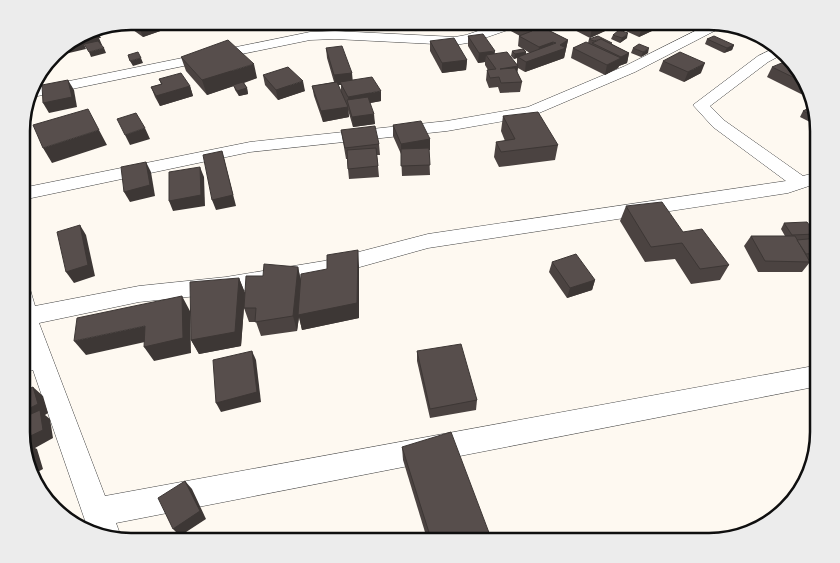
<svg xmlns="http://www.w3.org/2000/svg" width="840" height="563" font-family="'Crimson Pro',serif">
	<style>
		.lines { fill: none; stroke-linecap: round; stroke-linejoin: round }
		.minor-casing { stroke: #424242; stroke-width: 1 }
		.minor { fill: #fff; fill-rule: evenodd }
		.wall { fill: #4b4341; fill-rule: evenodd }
		.shaded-wall { fill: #3d3735 }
		.building { fill: #574e4c; stroke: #3d3735 }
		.rim { fill: none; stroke: #0f0f0f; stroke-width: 2.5 }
	</style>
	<rect width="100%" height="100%" fill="#fef9f1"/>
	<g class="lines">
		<g class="minor-casing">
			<g id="minor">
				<polygon points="508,21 527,21 525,24 473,42 455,45 335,39 310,40 28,98 30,89 310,32 335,31 455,37 466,35"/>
				<polygon points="713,22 724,26 635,72 532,116 447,131 250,152 22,200 22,188 250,142 447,121 528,107 625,66"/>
				<polygon points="777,47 783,54 768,62 710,106 725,121 803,176 818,172 818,183 788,193 428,248 324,277 226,293 139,302 39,323 105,496 819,365 819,386 116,523 120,534 118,538 88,529 33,370 22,374 22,353 26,351 22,339 22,287 30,289 35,306 139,286 226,277 324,261 428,234 786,181 713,127 693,105 758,56"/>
			</g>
		</g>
		<use href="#minor" class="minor"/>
	</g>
	<g class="wall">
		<polygon points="130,21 163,21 166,29 143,37 133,30"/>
		<polygon points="419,21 442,21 435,26"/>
		<polygon points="452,21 463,21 463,24 459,30 450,29 450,24"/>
		<polygon points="483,21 496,21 491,24"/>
		<polygon points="510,21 530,21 568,40 564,58 525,72 518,68 517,72 522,82 520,92 500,93 498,87 489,88 486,80 487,70 488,70 485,65 485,62 478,63 468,46 468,36 494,54 517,64 517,58 514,59 511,56 512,51 526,52 526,54 530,53 518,46 519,36 520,36 509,30"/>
		<polygon points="557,21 657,21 654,30 639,37 619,28 620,24 590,38"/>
		<polygon points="613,35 627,38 620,43 611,39"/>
		<polygon points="589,39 612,44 629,53 627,63 619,66 618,68 605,75 571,58 573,48 588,43"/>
		<polygon points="707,39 734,45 732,50 724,53 705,44"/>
		<polygon points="430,41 467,60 466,70 442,73 430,51"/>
		<path d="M326 48 352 73V80L381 101 370 103 375 124 353 127 348 110 349 117 323 122 314 96 312 86 334 82 327 58ZM338 85H341V92Z"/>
		<polygon points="633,48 648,53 641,57 631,53"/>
		<polygon points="181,57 257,78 244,83 247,88 248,94 239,96 235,90 234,86 207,95 186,71"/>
		<polygon points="663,61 701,73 684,82 659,71"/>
		<polygon points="772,67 804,76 809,93 803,95 767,77"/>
		<polygon points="263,75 305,91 278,100 265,85"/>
		<polygon points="159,79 190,86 193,96 160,106 155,97 151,87 161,84"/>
		<polygon points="813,106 818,122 814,124 800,117 803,111"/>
		<polygon points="503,116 558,145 555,160 499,167 494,157 496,142 505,141 501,131"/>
		<polygon points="393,125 430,139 430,150 429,150 430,175 402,176 401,154 393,136"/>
		<polygon points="341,130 379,144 380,155 377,155 379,177 349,179 347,159 346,159"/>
		<polygon points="626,206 683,232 729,265 720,280 691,284 675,259 645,262 620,221"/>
		<polygon points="784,223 816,234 812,239 818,238 819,258 809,259 810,262 802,272 758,272 744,246 751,236 785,236 781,229"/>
		<polygon points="552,262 595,280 592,290 567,298 549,272"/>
		<polygon points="359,266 359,318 302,330 299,317 297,331 261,336 256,322 249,322 244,308 241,346 199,354 191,340 239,278 245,293 263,276 298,267 301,281"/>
		<polygon points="417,351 477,400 476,410 430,418 417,361"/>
		<polygon points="402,447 490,542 428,542 403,460"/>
	</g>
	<g class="shaded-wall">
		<polygon points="158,21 163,21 166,29 143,37 139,27"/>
		<polygon points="435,21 442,21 435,26"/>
		<polygon points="462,21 463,21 463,24 459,30 459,25"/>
		<polygon points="608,21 621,21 620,24 590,38 592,28"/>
		<polygon points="656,21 657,21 654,30 639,37 642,27"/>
		<polygon points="96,29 101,38 99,38 102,45 87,48 84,44 86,49 52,57 58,49 70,42 93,30"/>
		<polygon points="628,33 627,38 620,43 622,38"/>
		<polygon points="568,40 564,58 525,72 526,62 560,45"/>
		<polygon points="553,42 552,52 538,57 539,47"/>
		<polygon points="734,45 732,50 724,53 727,48"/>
		<polygon points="104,48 106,53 91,57 89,52"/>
		<polygon points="649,48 648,53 641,57 643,52"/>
		<polygon points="495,51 494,61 486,55 485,62 478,63 479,53"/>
		<polygon points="526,52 525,57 518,57 517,58 514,59 515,54"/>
		<polygon points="629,53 627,63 619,66 618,68 605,75 607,65 620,59 621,57"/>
		<polygon points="141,58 143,63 133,66 130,61"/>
		<polygon points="467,60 466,70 442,73 442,63"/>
		<polygon points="705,63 701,73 684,82 688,72"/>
		<polygon points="254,64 257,78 207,95 202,80"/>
		<polygon points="518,66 517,76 500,69"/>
		<polygon points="352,73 353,83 340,82 341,85 335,85 334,75"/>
		<polygon points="68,80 74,90 77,107 49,113 43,103"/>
		<polygon points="303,81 305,91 278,100 276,90"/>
		<polygon points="190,86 193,96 160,106 156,96"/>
		<polygon points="807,87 809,93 803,95"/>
		<polygon points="247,88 248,94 239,96 237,91"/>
		<polygon points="381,91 381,101 349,107 348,97"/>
		<polygon points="348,107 349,117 323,122 321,111"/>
		<polygon points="374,114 375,124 353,127 352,117"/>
		<polygon points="145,128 150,139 130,145 125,135"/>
		<polygon points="99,130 107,145 52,163 43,148"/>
		<polygon points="430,139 430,150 401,155 401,144"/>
		<polygon points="222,151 236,206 216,210 212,200"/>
		<polygon points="146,162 151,172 155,196 130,202 124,192"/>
		<polygon points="200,167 204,177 205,206 173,211 169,201"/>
		<polygon points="80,225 86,235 95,276 74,283 66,272"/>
		<polygon points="358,250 359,266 359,318 302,330 299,317 297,331 293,316 298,267 301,282 299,315"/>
		<polygon points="239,278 245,293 241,346 199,354 191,340"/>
		<polygon points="595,280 592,290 567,298 570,288"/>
		<polygon points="182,296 190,311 191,353 154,361 144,347"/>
		<polygon points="145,326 154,340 86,355 74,341"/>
		<polygon points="252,351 256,360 261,402 221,412 216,403"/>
		<polygon points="33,387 43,396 48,413 45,415 50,419 53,438 35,448 37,449 43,469 32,475 26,458 22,437 22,412"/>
		<polygon points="185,481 192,489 206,519 180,536 173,529"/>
		<polygon points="491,538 490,542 480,542"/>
	</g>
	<g class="building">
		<polygon points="130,21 158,21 139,27"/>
		<polygon points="452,21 462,21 459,25 450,24"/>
		<polygon points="512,21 530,21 568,40 560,45 566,48 526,62 518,57 556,43 553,42 539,47 519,36 532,31"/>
		<polygon points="578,21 608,21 592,28"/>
		<polygon points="628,21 656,21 642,27"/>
		<polygon points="96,28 93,30 98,35 69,42 89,29"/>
		<polygon points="619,30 628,33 622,38 613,35"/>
		<polygon points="483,34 495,51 479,53 468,36"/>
		<polygon points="598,36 612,43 610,44 601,39 594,41 589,39"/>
		<polygon points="714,36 734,45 727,48 707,39"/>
		<polygon points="454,38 467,60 442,63 430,41"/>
		<polygon points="601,39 629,53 621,57 592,43"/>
		<polygon points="228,40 254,64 202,80 181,57"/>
		<polygon points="98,41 104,48 89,52 84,44"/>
		<polygon points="586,42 621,58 607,65 573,48"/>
		<polygon points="639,44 649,48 643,52 633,48"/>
		<polygon points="342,46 352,73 334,75 326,48"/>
		<polygon points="523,49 526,52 515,54 512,51"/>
		<polygon points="138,52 141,58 130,61 128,55"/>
		<polygon points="507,52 518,66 500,69 515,68 522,82 501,83 499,77 490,78 487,70 496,69 486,55"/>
		<polygon points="680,52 705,63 688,72 663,61"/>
		<polygon points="789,60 804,76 807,84 772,67"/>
		<polygon points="288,67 303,81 276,90 263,75"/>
		<polygon points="181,73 190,86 156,96 151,87 162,84 159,79"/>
		<polygon points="372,77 381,91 348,97 340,82"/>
		<polygon points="68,80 72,97 43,103 42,85"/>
		<polygon points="243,82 247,88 237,91 233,85"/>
		<polygon points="337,82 348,107 321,111 312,86"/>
		<polygon points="368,97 374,114 352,117 347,100"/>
		<polygon points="813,106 817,118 803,111"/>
		<polygon points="88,109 99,130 43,148 33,125"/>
		<polygon points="538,112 558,145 501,152 496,142 515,139 503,116"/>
		<polygon points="136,113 145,128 125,135 117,119"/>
		<polygon points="421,121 430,139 401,144 393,125"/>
		<polygon points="375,126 379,144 345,148 341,130"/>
		<polygon points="376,148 378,166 348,169 347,150"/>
		<polygon points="429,148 430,165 401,166 401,149"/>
		<polygon points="222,151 233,195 212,200 203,155"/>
		<polygon points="146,162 150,185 124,192 121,167"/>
		<polygon points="200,167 201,195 169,201 169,172"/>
		<polygon points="662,202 683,232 702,229 729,265 700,269 682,243 651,247 626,206"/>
		<polygon points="807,222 816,234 792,235 784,223"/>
		<polygon points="80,225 88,265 66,272 57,232"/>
		<polygon points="751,236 795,236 810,262 765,261"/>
		<polygon points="818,238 819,253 806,254 797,240"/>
		<polygon points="358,250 357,303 298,315 301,274 327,269 327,255"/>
		<polygon points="576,254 595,280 570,288 552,262"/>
		<polygon points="264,264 298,267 293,316 255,322 256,308 244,308 246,276 263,276"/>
		<polygon points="239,278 235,332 191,340 190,282"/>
		<polygon points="182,296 183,338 144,347 145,326 74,341 77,318"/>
		<polygon points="461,344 477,400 430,409 417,351"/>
		<polygon points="252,351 257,392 216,403 213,360"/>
		<polygon points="33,387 38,404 22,412 22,392"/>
		<polygon points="40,410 43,430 24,439 22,437 22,418"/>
		<polygon points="451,432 491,538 480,542 432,542 402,447"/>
		<polygon points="22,438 28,457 26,458 22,446"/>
		<polygon points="185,481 200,511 173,529 158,498"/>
	</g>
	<path d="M0 0H840V563H0ZM131 30H709A101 101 0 0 1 810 131V432A101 101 0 0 1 709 533H131A101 101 0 0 1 30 432V131A101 101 0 0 1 131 30Z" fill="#ececec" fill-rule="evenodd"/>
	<path class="rim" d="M131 30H709A101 101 0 0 1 810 131V432A101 101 0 0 1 709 533H131A101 101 0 0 1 30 432V131A101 101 0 0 1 131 30Z"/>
</svg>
